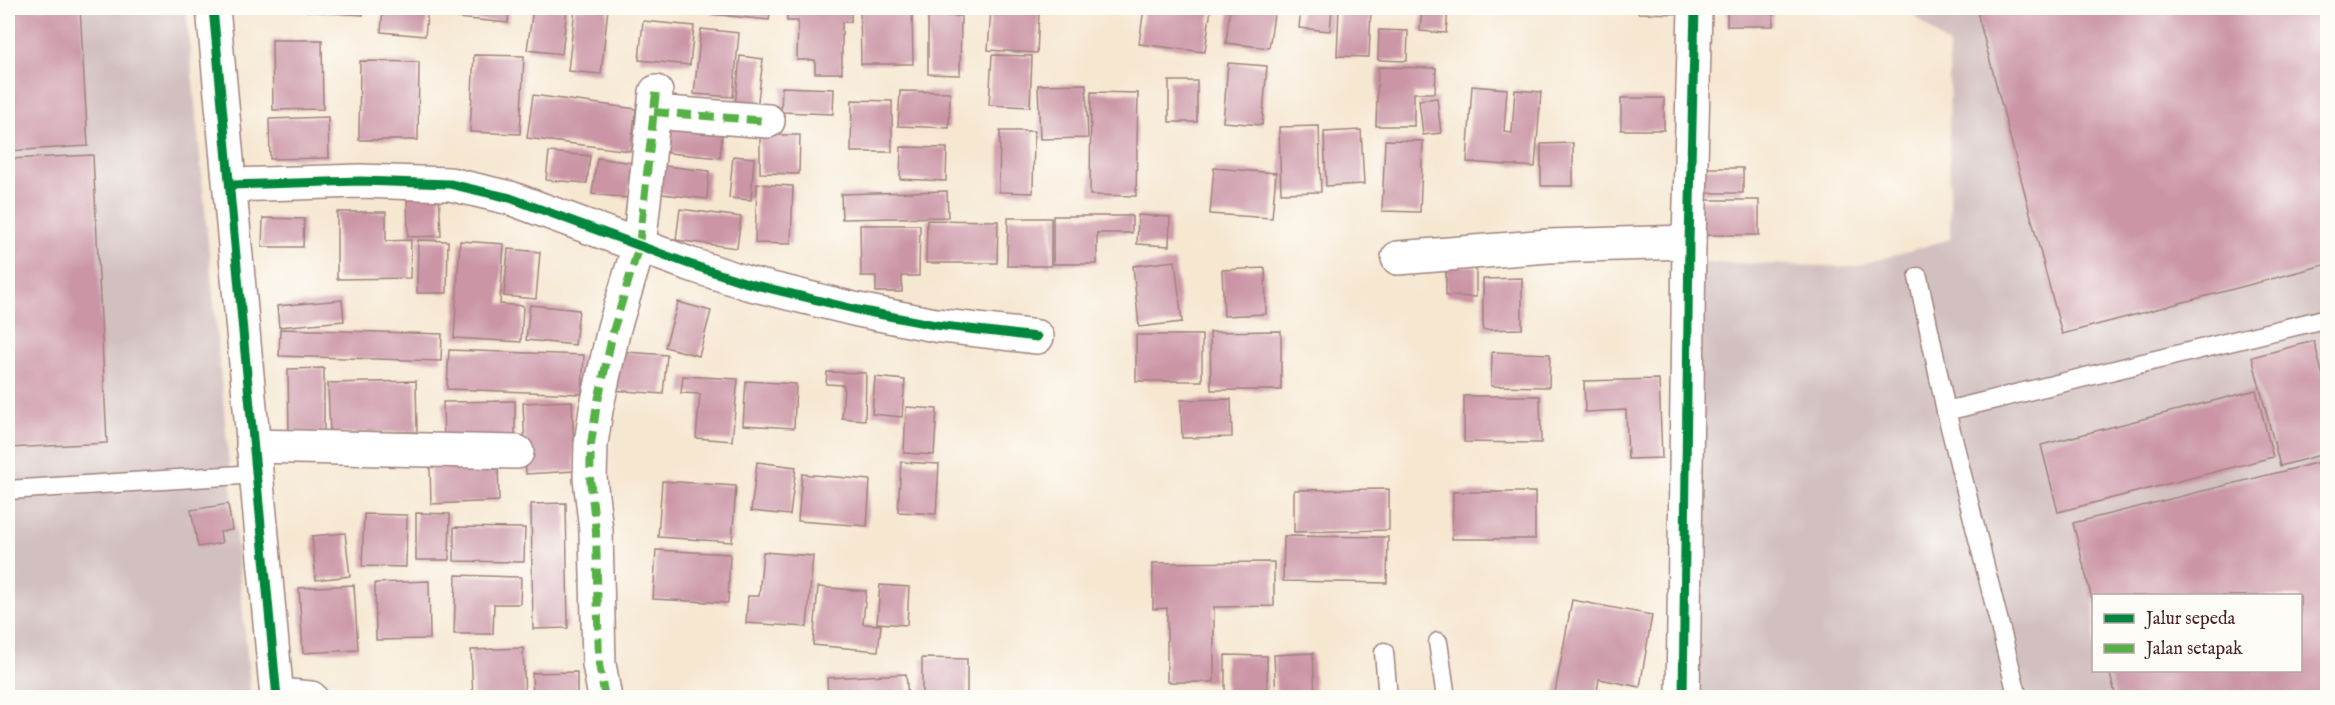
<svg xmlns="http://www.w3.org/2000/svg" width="2335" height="705" font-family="'IM FELL English',serif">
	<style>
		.industrial { fill: #d2bfc0; fill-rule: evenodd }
		.building { fill: #cb95a6 }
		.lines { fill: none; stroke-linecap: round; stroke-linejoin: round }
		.lane-casing { stroke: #a0837e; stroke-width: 21 }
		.street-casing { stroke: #a0837e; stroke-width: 36 }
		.lane { stroke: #fff; stroke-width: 18 }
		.street { stroke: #fff; stroke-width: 33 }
		.quiet { stroke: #57b146; stroke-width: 8; stroke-dasharray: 15 8; stroke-linecap: butt }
		.cycleway-casing { stroke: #fdfcf7; stroke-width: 13 }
		.cycleway { stroke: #00873e; stroke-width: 9 }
	</style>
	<rect width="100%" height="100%" fill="#fdfcf7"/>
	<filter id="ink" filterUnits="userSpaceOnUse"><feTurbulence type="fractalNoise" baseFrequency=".0167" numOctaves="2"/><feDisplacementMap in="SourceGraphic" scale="12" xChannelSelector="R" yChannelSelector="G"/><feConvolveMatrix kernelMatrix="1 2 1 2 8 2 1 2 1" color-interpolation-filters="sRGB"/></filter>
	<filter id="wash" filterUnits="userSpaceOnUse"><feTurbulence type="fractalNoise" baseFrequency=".008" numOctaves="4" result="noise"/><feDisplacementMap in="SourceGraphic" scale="24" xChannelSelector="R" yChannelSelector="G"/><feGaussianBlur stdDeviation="1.35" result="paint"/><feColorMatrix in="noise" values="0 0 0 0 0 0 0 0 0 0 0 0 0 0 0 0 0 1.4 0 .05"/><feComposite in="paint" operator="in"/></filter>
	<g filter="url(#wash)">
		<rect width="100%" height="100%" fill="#f6e7d1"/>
		<g class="industrial">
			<polygon points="8,8 186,8 251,697 8,697"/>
			<path d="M1906 8H2327V697H1688L1676 261 1853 267 1950 239 1949 46ZM2094 596H2300V670H2094Z"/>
		</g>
		<g id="blocks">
			<g class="building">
				<polygon points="8,8 80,8 88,146 8,151"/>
				<polygon points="307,8 363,8 363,15 307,11"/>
				<polygon points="383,8 428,8 425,36 381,32"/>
				<polygon points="459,8 509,8 508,23 458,18"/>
				<polygon points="533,8 567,8 562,54 527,50"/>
				<polygon points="575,8 608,8 601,74 568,71"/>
				<polygon points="711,8 771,8 769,20 711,14"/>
				<polygon points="787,8 851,8 851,22 842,22 842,73 815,73 815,60 797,60 798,21 787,21"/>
				<polygon points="860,8 912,8 913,64 861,64"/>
				<polygon points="1144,8 1211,8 1205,52 1139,44"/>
				<polygon points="1230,8 1275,8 1269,48 1226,43"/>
				<polygon points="1301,8 1332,8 1330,31 1299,28"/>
				<polygon points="1339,8 1371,8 1369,57 1337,56"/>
				<polygon points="1422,8 1448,8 1446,33 1420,31"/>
				<polygon points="1477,8 1519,8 1519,13 1477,9"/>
				<polygon points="1639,8 1683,8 1683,14 1638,13"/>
				<rect x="1727" y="8" width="46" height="18"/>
				<polygon points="1976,8 2328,8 2328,264 2062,334"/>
				<polygon points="991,9 1039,12 1037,53 988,50"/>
				<polygon points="928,15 961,16 960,75 928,74"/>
				<polygon points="643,21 694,26 690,65 639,60"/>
				<polygon points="701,29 739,33 733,97 694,94"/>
				<polygon points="1379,30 1408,31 1407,61 1378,60"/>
				<polygon points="272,40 322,40 323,109 273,110"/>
				<polygon points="474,55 524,56 520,134 470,132"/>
				<polygon points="992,55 1032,56 1030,107 989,105"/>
				<polygon points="740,56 763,59 757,109 735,106"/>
				<polygon points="360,61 419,62 418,140 359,140"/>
				<polygon points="1228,63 1267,66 1262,125 1223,122"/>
				<polygon points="1378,67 1436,68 1435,93 1414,93 1414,126 1376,126"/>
				<rect x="1169" y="81" width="28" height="41"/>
				<polygon points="1086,84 1088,138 1040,139 1038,85"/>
				<polygon points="1472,86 1507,89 1504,132 1512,133 1515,90 1541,92 1535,167 1467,162"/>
				<polygon points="782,87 834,89 833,114 781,112"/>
				<polygon points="900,91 950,92 949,128 898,126"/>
				<polygon points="1091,92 1138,93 1136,196 1090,195"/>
				<polygon points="533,95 636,109 630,151 527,138"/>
				<polygon points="1437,98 1441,133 1423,135 1419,100"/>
				<rect x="1621" y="98" width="43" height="32"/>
				<polygon points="852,100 892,101 892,152 851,152"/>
				<polygon points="328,117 329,158 270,159 269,119"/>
				<polygon points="662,117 723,123 720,158 659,152"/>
				<polygon points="1319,126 1321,192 1281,193 1279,127"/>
				<polygon points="1361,130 1364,184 1326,186 1324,132"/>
				<polygon points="1000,131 1034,131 1033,193 999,192"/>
				<polygon points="760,135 800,135 799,174 760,173"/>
				<polygon points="1385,140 1423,141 1420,212 1382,211"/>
				<polygon points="1573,143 1573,186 1541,186 1541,144"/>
				<polygon points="901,147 947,148 946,181 900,179"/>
				<polygon points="549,152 590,156 587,183 546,180"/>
				<polygon points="93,155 107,443 8,448 8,159"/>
				<polygon points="733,156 754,158 751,200 729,198"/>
				<polygon points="597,158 633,163 628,198 592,194"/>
				<polygon points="656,165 709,171 707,199 653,193"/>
				<polygon points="1214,168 1276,173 1272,218 1210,214"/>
				<rect x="1700" y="168" width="43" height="25"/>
				<polygon points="757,184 793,186 791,244 755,243"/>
				<polygon points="439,189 441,236 408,237 407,191"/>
				<polygon points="947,191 948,217 842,219 841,194"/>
				<rect x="1693" y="200" width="66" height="35"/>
				<polygon points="680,209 741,217 737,248 676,240"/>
				<polygon points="337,212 386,212 386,241 411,240 410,278 337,279"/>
				<polygon points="1138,215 1170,217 1169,246 1137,244"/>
				<polygon points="1053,216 1132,216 1132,233 1097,233 1097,264 1053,264"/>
				<polygon points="263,218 304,219 303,247 262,247"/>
				<polygon points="1008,218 1051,218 1051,266 1007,266"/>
				<polygon points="927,220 998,221 997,263 926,263"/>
				<polygon points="860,225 920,225 919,276 902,276 902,292 876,292 876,276 861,276"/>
				<polygon points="418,240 448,241 447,293 417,293"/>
				<polygon points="460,241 504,244 500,304 523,306 521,342 454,338"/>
				<polygon points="508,249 540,252 536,299 504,296"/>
				<polygon points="1175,261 1182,322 1139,327 1133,266"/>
				<polygon points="1446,265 1476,266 1476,297 1446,296"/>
				<polygon points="1265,268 1266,314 1224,316 1222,270"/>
				<polygon points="1522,278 1522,329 1483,330 1483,279"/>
				<polygon points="342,300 344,321 279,327 277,306"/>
				<polygon points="678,302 711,311 699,356 665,347"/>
				<polygon points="530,305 579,310 575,345 526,340"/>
				<polygon points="280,329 442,334 441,361 279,356"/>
				<polygon points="1281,331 1281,390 1211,390 1210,332"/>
				<rect x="1136" y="335" width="66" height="46"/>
				<polygon points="2314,341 2328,396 2328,453 2280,466 2252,357"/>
				<polygon points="449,350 584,355 582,394 447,389"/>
				<polygon points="615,351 667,355 663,394 612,390"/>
				<polygon points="1492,352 1550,354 1549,387 1491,386"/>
				<polygon points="324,368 324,433 289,433 288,369"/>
				<polygon points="827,372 866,373 865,420 842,418 844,385 826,384"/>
				<polygon points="683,376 738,379 732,441 696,438 700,394 681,393"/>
				<polygon points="875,377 905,380 902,417 872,414"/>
				<polygon points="1659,379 1662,458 1628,459 1626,410 1585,412 1584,381"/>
				<polygon points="416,381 417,432 330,434 328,383"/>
				<polygon points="746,381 796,384 794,428 743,425"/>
				<polygon points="2256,390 2273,457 2058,512 2041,445"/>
				<polygon points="1464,396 1540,396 1541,443 1464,442"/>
				<polygon points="1231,399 1232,437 1182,438 1181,400"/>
				<polygon points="515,401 515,443 444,444 443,402"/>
				<polygon points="572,401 575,471 526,474 523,403"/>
				<polygon points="906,407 937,409 934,455 904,453"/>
				<polygon points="2328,460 2328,698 2116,698 2109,670 2300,670 2300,596 2094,596 2093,604 2073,523"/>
				<polygon points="757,462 796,467 790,515 751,511"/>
				<polygon points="901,462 939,464 936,514 898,512"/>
				<polygon points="498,465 499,501 431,504 430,467"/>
				<polygon points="802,474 870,480 867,526 798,521"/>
				<polygon points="662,481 736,486 732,542 658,537"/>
				<polygon points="1389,489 1389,530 1294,532 1294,490"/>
				<polygon points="1453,492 1535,492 1535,539 1452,539"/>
				<polygon points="566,503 568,628 533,629 531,504"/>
				<polygon points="228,504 232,530 220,532 222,543 198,547 191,510"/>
				<polygon points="416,513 450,514 449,560 416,560"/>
				<polygon points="364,514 407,515 406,567 362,566"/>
				<polygon points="454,527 525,528 524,562 454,561"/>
				<polygon points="345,533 350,576 316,580 312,536"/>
				<polygon points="1284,536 1388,537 1387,583 1283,581"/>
				<polygon points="656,550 730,554 728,603 653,599"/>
				<polygon points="763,552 813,556 807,627 746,623 748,596 759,596"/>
				<polygon points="1274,562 1274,606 1214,607 1214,682 1167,682 1167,608 1153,609 1153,563"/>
				<polygon points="456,575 521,577 520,604 494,604 493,634 454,634"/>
				<polygon points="429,581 430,639 376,640 375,583"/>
				<polygon points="354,585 358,650 303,653 299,588"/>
				<polygon points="880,585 909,587 907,625 877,623"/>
				<polygon points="818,587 866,591 863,624 881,625 878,651 813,645"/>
				<polygon points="1572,600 1652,615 1640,687 1599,679 1596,698 1554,698"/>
				<polygon points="523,648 525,698 473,698 471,650"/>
				<polygon points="1313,653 1315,698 1276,698 1274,655"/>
				<polygon points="1225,655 1267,656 1267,698 1225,698"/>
				<polygon points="922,658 967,659 967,698 922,698"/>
				<polygon points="577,672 577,698 533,698 532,673"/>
				<polygon points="906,674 908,698 828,698 827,678"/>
				<polygon points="1164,693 1211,694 1211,698 1164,698"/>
			</g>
		</g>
	</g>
	<g filter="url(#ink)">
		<use href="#blocks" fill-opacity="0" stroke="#a0837e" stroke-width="1.5"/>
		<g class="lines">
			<g class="lane-casing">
				<g id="lane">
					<polyline points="1918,277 1946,411 2018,698"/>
					<polyline points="1946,411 2328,318"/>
					<polyline points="8,490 256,474"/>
					<polyline points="1438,642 1446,698"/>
					<polyline points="1384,652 1388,698"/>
				</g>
			</g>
			<g class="street-casing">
				<g id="street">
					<polyline points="213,8 277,698"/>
					<polyline points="654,112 768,121"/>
					<polyline points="230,185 360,181 450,184 510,198 689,264 747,283 858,310 935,325 1037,337"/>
					<polyline points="1398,258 1548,246 1689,242"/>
					<polyline points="253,446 517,452"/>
					<polyline points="277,695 311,698"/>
					<polyline points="605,698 599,664 596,531 590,478 591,444 596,410 614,328 639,246 656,92"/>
					<polyline points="1683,698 1689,242 1695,8"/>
				</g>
			</g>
			<use href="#lane" class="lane"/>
			<use href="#street" class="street"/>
			<g class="quiet">
				<polyline points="654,112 768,121"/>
				<polyline points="605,698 599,664 596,531 590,478 591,444 596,410 614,328 639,246 656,92"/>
			</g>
			<g class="cycleway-casing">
				<g id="cycleway">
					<polyline points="213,8 277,698"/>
					<polyline points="230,185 360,181 450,184 510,198 689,264 747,283 858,310 935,325 1037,337"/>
					<polyline points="1683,698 1689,242 1695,8"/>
				</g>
			</g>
			<use href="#cycleway" class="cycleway"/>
		</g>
	</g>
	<rect width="2335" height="705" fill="none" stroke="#fdfcf7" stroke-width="30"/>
	<rect x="2092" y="594" width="210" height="78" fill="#fdfcf7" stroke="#b5a4a5" stroke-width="1.5"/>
	<rect x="2104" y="614" width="30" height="9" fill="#00873e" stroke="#b5a4a5" stroke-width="1.5"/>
	<text x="2146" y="624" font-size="18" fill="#4a1f2b">Jalur sepeda</text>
	<rect x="2104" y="644" width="30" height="9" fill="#57b146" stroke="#b5a4a5" stroke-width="1.5"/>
	<text x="2146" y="654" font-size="18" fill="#4a1f2b">Jalan setapak</text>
</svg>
